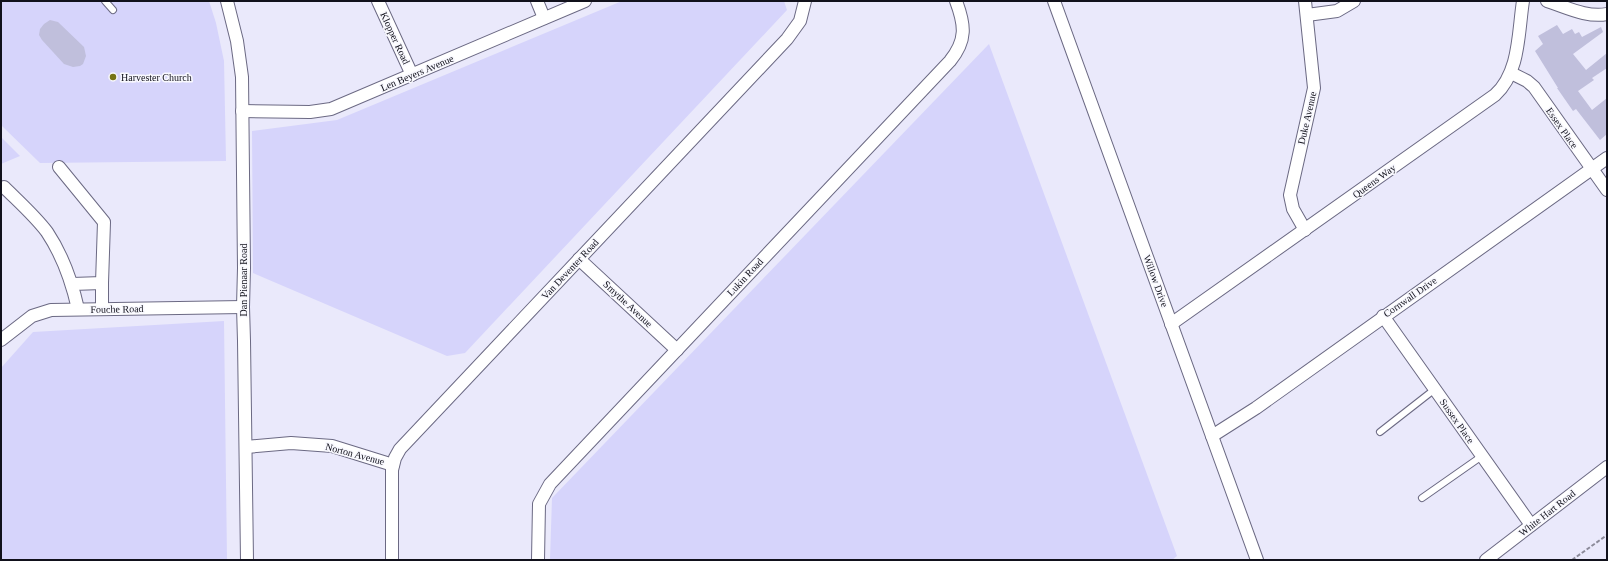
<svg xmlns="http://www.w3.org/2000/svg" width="1608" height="561" font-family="'Times New Roman',serif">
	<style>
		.green { fill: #d6d4fb }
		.building { fill: #c0bfdc }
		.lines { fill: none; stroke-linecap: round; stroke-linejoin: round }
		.service-casing { stroke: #6b6983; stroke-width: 8 }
		.minor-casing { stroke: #6b6983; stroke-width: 14 }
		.path { stroke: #8b8a99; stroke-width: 2; stroke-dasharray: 4 2; stroke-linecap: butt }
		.service { stroke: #fff; stroke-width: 6 }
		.minor { stroke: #fff; stroke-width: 12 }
		.poi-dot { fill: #767317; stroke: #f8f8fe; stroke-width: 1.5 }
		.labels { text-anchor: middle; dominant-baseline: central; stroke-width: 3; stroke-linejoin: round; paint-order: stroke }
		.street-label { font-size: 10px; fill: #11111b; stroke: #f8f8fe }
		.poi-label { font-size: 10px; fill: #11111b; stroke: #f8f8fe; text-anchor: start }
	</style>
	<rect width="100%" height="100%" fill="#eae9fb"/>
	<g class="green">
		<polygon points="1,1 209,1 216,23 224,61 226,161 40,163 1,125"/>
		<polygon points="622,1 784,1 787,10 465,353 447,356 253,273 252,131 337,120"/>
		<polygon points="989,44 1177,556 1172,560 550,560 552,498"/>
		<polygon points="1,137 20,156 1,164"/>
		<polygon points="224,321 227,560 1,560 1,368 33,332"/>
	</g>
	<g class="building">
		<polygon points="50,20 58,22 84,47 86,56 83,64 80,66 73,67 64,64 42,40 39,35 40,29 44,24"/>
		<polygon points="1557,25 1563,34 1572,29 1575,34 1579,32 1582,37 1601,27 1603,32 1573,54 1586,70 1607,53 1607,68 1592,78 1594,80 1578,91 1592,110 1607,98 1607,134 1600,140 1576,109 1573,111 1557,88 1558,88 1535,51 1543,44 1538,36"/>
	</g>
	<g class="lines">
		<g class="service-casing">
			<g id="service">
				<polyline points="105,1 113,10"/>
				<polyline points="1380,432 1435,389"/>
				<polyline points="1422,498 1482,456"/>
			</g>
		</g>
		<g class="minor-casing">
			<g id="minor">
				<polyline points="227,1 237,41 242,77 244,268 243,307 244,341 247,560"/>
				<polyline points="378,1 412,75"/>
				<polyline points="537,1 544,18"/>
				<polyline points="1054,1 1257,560"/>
				<polyline points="1305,1 1314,88 1290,195 1293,209 1305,230"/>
				<path d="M1547 1C1566 7 1587 18 1607 14"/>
				<polyline points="1307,15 1337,11 1354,1"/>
				<polyline points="1511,73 1527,81 1534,87 1607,190"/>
				<polyline points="242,111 310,112 331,109 585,1"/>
				<polyline points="59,167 104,222 102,283 72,284"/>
				<path d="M4 187C18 201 35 216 47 232 63 256 72 282 78 309"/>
				<polyline points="579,259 677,350"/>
				<polyline points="102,309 102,283"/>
				<polyline points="1383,316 1531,525"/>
				<path d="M1171 324 1495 95C1520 72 1518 33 1523 1"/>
				<polyline points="1,340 32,316 51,310 243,307"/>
				<polyline points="1212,436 1256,408 1607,158"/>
				<polyline points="246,447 291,443 332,446 393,465"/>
				<polyline points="392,560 392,470 395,458 400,449 787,39 800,21 805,1"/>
				<path d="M538 560 539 504 550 484 950 61C967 40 965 25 956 1"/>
				<polyline points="1486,560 1607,467"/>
			</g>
		</g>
		<polyline class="path" points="1572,560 1607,535"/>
		<use href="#service" class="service"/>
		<use href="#minor" class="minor"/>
	</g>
	<circle class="poi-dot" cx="113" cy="77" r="4"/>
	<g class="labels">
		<g class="street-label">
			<text transform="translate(395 38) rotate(65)">Klopper Road</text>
			<text transform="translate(417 73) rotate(-23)">Len Beyers Avenue</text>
			<text transform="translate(1307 118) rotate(-77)">Duke Avenue</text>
			<text transform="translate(1562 128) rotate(55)">Essex Place</text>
			<text transform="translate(1374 181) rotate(-36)">Queens Way</text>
			<text transform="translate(570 269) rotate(-47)">Van Deventer Road</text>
			<text transform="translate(745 277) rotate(-47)">Lukin Road</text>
			<text transform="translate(243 280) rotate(-90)">Dan Pienaar Road</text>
			<text transform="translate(1156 281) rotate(70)">Willow Drive</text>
			<text transform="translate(1410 297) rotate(-35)">Cornwall Drive</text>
			<text transform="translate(628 304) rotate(43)">Smythe Avenue</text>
			<text transform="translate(117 309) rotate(-1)">Fouche Road</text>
			<text transform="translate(1457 421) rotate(55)">Sussex Place</text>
			<text transform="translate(355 454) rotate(15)">Norton Avenue</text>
			<text transform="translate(1547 513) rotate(-38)">White Hart Road</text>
		</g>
		<g class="poi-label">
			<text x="121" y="77">Harvester Church</text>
		</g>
	</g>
	<rect width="1608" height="561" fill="none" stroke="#11111b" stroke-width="4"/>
</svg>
